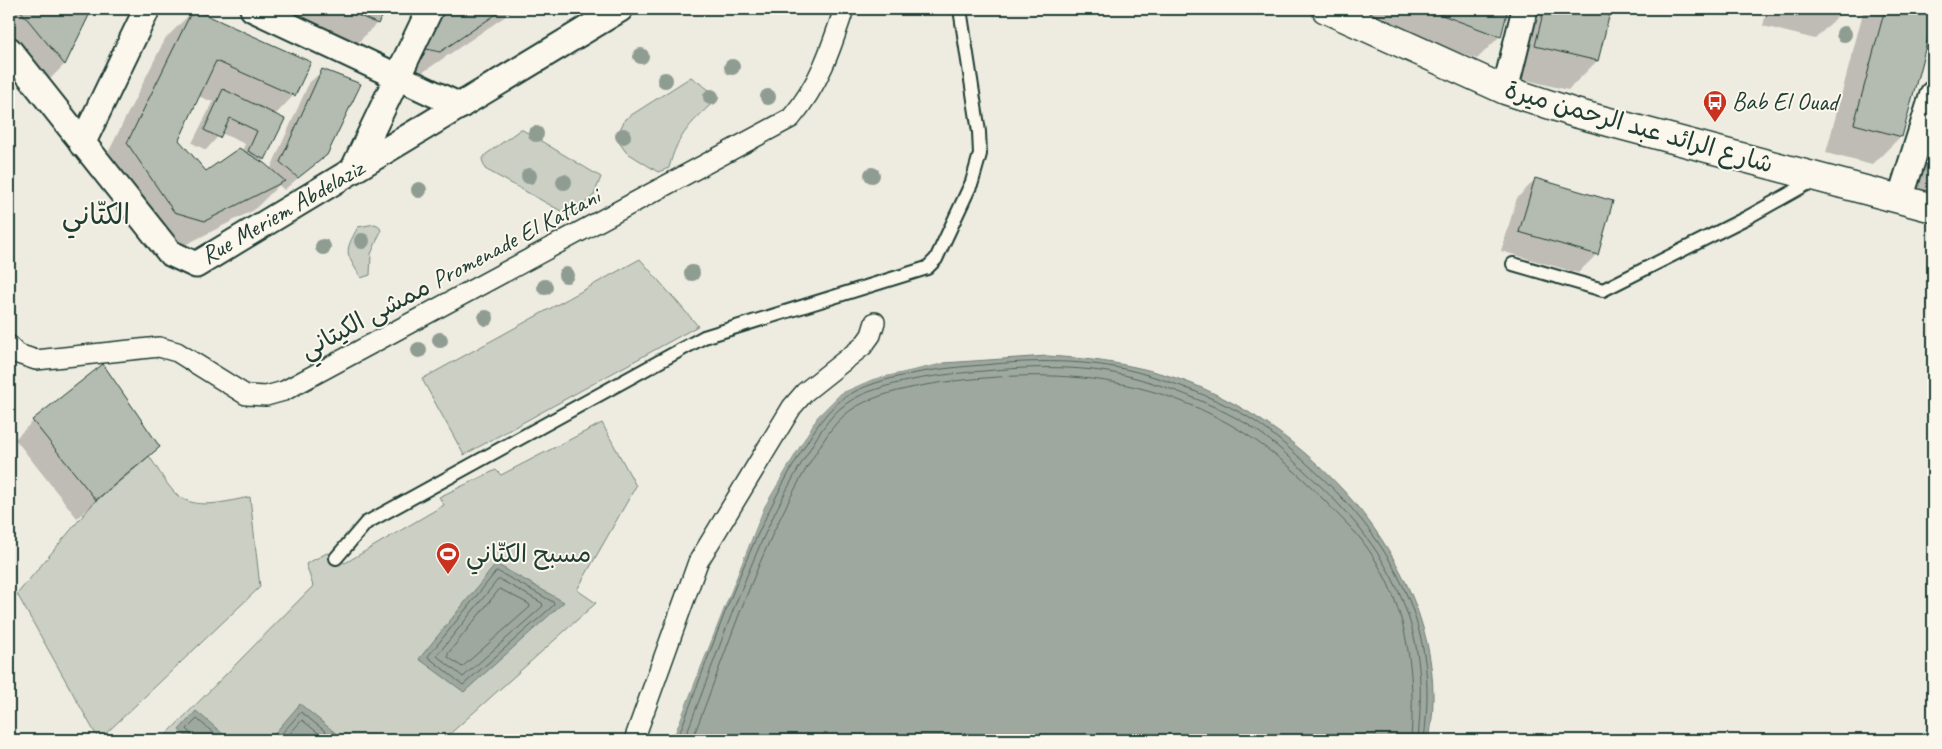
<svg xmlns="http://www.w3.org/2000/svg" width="1942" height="749" font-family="Caveat,'Playpen Sans Arabic',sans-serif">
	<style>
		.green { fill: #cbcfc4; stroke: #75867c }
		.water { fill: #9fa89f; stroke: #6c7d74 }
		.pier { fill: #eeece1 }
		.shadow { fill: #0003; fill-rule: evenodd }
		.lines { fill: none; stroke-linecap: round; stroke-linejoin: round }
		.shore { stroke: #52685f; stroke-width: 1 }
		.building { fill: #b4bbb0; stroke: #1f3d34 }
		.service-casing { stroke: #1f3d34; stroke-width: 16 }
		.pedestrian-casing { stroke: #1f3d34; stroke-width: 22 }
		.minor-casing { stroke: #1f3d34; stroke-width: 29 }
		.primary-casing { stroke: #1f3d34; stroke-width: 31 }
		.service { stroke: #fbf7ec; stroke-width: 12 }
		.pedestrian { stroke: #fbf7ec; stroke-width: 19 }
		.minor { stroke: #fbf7ec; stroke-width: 25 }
		.primary { stroke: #fbf7ec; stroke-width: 28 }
		.tree { fill: #8f9c92 }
		.labels { text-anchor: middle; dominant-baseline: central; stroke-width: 4; stroke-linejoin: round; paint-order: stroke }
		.poi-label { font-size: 25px; fill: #1f3d34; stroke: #fbf7ec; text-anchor: start }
		.street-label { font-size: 25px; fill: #1f3d34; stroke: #fbf7ec }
		.quarter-label { font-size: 28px; fill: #1f3d34; stroke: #fbf7ec }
	</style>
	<rect width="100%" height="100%" fill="#eeece1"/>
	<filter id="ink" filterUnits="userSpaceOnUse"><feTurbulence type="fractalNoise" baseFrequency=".02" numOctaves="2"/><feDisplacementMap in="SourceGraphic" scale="10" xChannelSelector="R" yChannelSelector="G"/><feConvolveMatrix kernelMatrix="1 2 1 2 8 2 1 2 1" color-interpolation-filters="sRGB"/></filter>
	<g filter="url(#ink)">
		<g class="green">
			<path d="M691 77 719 97C694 120 677 134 669 168L658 172 626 152 618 141 619 132 625 119Z"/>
			<polygon points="521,129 601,177 594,195 570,216 485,169 482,159 485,155"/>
			<path d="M375 224 379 226 381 231 371 254 370 275 361 278C346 252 343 254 358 227Z"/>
			<polygon points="640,259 698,326 464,455 422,379"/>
			<polygon points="602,423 636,486 577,590 596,603 443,740 161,740 313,586 306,564 327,553 345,563 444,505 439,497 496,470 501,475"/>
			<path d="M149 456C157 467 164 481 173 491 192 513 227 501 250 497L260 587 99 740 17 594 96 500Z"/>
		</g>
		<g class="water">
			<path d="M1047 356C1098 359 1147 366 1195 385 1327 439 1458 589 1429 740H672L764 507 817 417 841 393 873 379 944 363Z"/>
			<polygon points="496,564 564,602 464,692 419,659"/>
			<polygon points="300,704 344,740 269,740"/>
			<polygon points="196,711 230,740 191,740 179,730"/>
		</g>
		<polygon class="pier" points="943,361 944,363 873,379 841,393 817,417 764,507 672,740 669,740 762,506 815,415 840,391 872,377"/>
		<g class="shadow">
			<polygon points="9,9 91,9 64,65 46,83 9,37"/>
			<polygon points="251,9 384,9 377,23 348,53"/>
			<polygon points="428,9 516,9 410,81"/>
			<polygon points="1349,9 1507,9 1500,36 1477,59 1414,36"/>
			<polygon points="1522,9 1610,9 1597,61 1568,90 1506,75"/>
			<polygon points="1716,9 1729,9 1726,11"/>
			<polygon points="1767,9 1845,9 1815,39 1763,26"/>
			<polygon points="1864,9 1933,9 1901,136 1872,165 1826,153"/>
			<path d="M194 10 294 95 275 115 264 159 261 162 270 170 309 83 322 71 326 154 284 190 279 185 254 210 175 250 98 173 165 39ZM198 96 213 102 192 143 206 150 221 133 245 144 242 151 206 173 178 140Z"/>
			<polygon points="1933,128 1933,212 1912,206"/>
			<polygon points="1535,180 1612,202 1596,255 1578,273 1501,251 1517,198"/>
			<polygon points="33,421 159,447 140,465 77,518 15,439"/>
		</g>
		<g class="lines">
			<g class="shore">
				<polygon points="497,571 553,602 554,605 463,685 428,657"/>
				<polygon points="498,580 501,580 542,603 543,606 463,677 437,656"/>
				<polygon points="500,589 529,604 530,607 462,667 448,657 448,654"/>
				<polyline points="194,740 187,729 197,719 222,740"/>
				<polyline points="276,740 301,712 336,740"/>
				<polyline points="284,740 302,720 327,740"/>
				<path d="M677 740C714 644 746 543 800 454 812 434 824 412 844 398 877 375 943 368 983 365 1034 360 1087 359 1137 372 1174 382 1210 396 1243 414 1266 427 1285 445 1305 462 1360 511 1404 565 1421 639 1429 673 1428 706 1424 740"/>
				<path d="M684 740C721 646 752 546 804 459 816 439 827 417 847 403 879 381 945 374 984 371 1034 366 1087 365 1136 378 1172 388 1207 402 1240 420 1262 432 1282 450 1300 467 1354 515 1399 568 1415 641 1422 674 1421 707 1418 740"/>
				<path d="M692 740C728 648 758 550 809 464 821 445 832 423 851 410 883 388 947 381 985 378 1120 366 1230 400 1324 500 1336 513 1349 525 1360 538 1407 598 1416 668 1411 740"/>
			</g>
		</g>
		<g class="building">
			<polygon points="19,9 92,9 65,65"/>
			<polygon points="193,9 311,62 295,96 216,61 179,140 206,171 239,148 264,163 285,181 205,221 174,212 127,143"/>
			<polygon points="344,9 385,9 378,24"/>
			<polygon points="442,9 504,9 440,52 422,48"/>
			<polygon points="1426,9 1508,9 1501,37"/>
			<polygon points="1544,9 1611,9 1598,61 1535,46"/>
			<polygon points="1885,9 1933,9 1933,19 1902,137 1854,124"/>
			<polygon points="322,69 361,84 327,155 298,178 280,162"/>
			<polygon points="223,89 285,119 265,160 248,151 257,131 230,118 220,138 204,130"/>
			<polygon points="1535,178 1613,201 1598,255 1519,232"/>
			<polygon points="103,364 160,447 96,500 32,420"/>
		</g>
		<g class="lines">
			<g class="service-casing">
				<g id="service">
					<polyline points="1513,264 1603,290 1748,217 1814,180"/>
					<polyline points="336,558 366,523 704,337 927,268 936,259 972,182 980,154 979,132 960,9"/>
				</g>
			</g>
			<g class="pedestrian-casing">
				<g id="pedestrian">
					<path d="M9 345 18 354 36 360 159 347 177 352 246 395 266 396 284 391 791 118C819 85 831 49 844 9"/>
					<polyline points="634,740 698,562 792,407 805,392 863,346 871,335 875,322"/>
				</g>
			</g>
			<g class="minor-casing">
				<g id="minor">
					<polyline points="253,9 460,106"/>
					<polyline points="9,50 170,253 196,265 620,9"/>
					<polyline points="1505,90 1525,9"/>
					<polyline points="82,144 147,9"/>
					<polyline points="353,170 430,9"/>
					<polyline points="1900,199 1933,94"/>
				</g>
			</g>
			<g class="primary-casing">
				<polyline id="primary" points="1326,9 1505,90 1575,113 1933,208"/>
			</g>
			<use href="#service" class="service"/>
			<use href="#pedestrian" class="pedestrian"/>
			<use href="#minor" class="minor"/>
			<use href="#primary" class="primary"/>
		</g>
		<g class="tree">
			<circle cx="1844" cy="34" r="8"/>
			<circle cx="641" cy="56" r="8"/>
			<circle cx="732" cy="67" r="8"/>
			<circle cx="665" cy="80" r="8"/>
			<circle cx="711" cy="97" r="8"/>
			<circle cx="768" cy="97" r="8"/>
			<circle cx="536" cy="134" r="8"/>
			<circle cx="623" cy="136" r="8"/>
			<circle cx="872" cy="175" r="8"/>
			<circle cx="529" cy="176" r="8"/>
			<circle cx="564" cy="182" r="8"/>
			<circle cx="419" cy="190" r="8"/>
			<circle cx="362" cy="241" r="8"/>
			<circle cx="323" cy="247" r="8"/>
			<circle cx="692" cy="273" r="8"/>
			<circle cx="566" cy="275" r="8"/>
			<circle cx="545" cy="287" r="8"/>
			<circle cx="486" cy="318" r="8"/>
			<circle cx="440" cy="340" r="8"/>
			<circle cx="419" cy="350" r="8"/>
		</g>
	</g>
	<defs>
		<g id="bus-pin" transform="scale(1.25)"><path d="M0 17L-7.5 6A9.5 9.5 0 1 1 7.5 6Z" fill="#c8321e" stroke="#fbf7ec"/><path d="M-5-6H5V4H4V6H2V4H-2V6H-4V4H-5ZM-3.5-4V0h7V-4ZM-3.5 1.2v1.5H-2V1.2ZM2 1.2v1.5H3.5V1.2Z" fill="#fff"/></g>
		<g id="stadium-pin" transform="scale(1.25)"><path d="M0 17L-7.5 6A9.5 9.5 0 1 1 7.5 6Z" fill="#c8321e" stroke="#fbf7ec"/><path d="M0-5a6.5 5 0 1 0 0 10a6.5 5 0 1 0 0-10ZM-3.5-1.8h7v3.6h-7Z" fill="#fff"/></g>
	</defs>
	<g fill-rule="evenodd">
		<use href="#bus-pin" x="1715" y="102"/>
		<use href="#stadium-pin" x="448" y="554"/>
	</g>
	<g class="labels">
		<g class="poi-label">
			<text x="1732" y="102">Bab El Ouad</text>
			<text x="466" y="554">مسبح الكتّاني</text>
		</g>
		<g class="street-label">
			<text transform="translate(1639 127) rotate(16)">شارع الرائد عبد الرحمن ميرة</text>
			<text transform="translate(282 212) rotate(-30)">Rue Meriem Abdelaziz</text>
			<text transform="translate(450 273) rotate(-28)">ممشى الكيتاني Promenade El Kattani</text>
		</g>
		<g class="quarter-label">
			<text x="96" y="214">الكتّاني</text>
		</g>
	</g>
	<rect width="1942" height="749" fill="none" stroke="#fbf7ec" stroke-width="30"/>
	<rect x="15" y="15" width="1912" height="719" fill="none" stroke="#1f3d34" stroke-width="2" filter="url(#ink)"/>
</svg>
